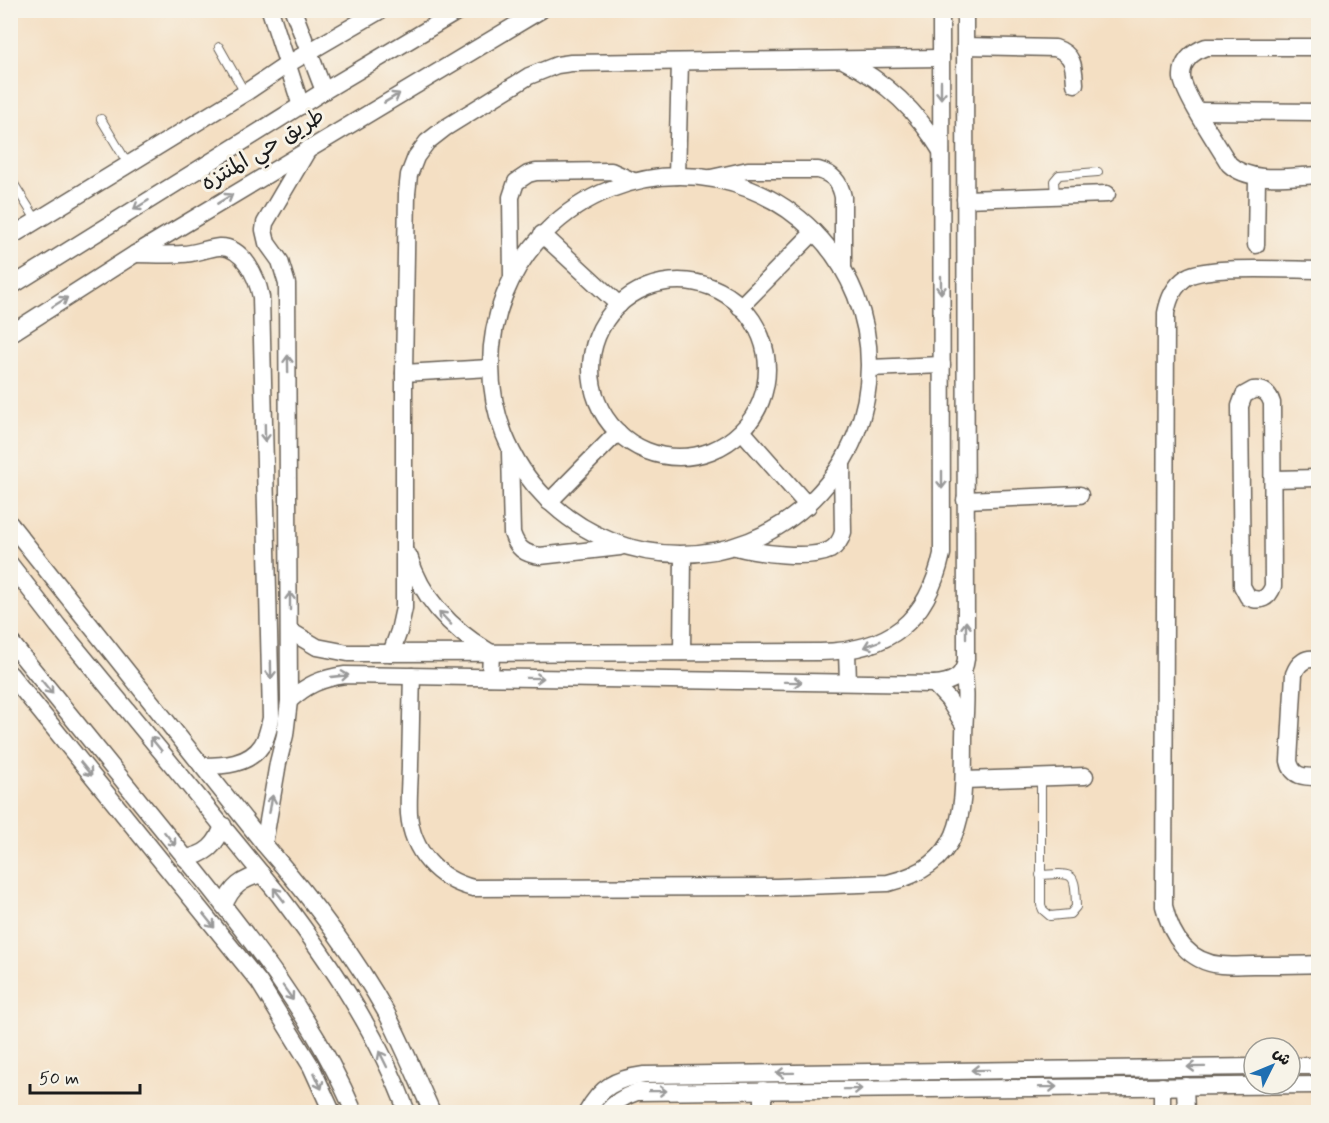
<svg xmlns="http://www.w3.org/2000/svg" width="1329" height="1123" font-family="Mynerve,'Playpen Sans Arabic',sans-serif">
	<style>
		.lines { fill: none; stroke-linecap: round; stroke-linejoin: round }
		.lane-casing { stroke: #686056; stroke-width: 10 }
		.street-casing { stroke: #686056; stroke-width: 19 }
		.lane { stroke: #fff; stroke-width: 8 }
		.street { stroke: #fff; stroke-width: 16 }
		.oneway { stroke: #999 }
		.labels { text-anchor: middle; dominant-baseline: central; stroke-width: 6; stroke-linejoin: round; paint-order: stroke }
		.street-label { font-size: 22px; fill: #1c1c1c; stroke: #f7f3e8 }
	</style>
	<rect width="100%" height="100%" fill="#f7f3e8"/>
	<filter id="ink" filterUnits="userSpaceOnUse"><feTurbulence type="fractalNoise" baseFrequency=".0167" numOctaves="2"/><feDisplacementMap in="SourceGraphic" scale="12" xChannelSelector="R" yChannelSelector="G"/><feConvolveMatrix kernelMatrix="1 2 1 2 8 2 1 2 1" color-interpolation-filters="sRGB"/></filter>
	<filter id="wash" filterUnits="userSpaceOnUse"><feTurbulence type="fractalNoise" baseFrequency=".008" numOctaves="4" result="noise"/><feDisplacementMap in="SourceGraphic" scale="24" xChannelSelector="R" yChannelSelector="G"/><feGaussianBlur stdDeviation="1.35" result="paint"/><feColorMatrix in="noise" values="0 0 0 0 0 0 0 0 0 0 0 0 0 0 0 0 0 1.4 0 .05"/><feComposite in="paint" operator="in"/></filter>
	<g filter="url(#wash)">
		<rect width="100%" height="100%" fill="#f4dfc3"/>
	</g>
	<g filter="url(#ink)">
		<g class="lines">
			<g class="lane-casing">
				<g id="lane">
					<polyline points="219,47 245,93"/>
					<polyline points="101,119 128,164"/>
					<polyline points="10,178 37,221"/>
					<polyline points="1055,196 1054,181 1059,175 1098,172"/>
					<path d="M1040 875C1075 873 1075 871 1076 907L1070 914 1050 916 1043 910 1041 905V778"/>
				</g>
			</g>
			<g class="street-casing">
				<g id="street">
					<polyline points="270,10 301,106"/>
					<polyline points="293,10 324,91"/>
					<path d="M965 46 1055 48C1074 54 1074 67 1075 84"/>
					<path d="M1318 47H1206C1192 52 1181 62 1182 78 1184 95 1219 147 1229 164 1250 184 1291 176 1318 175"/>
					<path d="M845 61C887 82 917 111 941 151"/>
					<polyline points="1198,111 1318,112"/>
					<circle cx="680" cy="365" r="189"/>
					<polyline points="677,176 680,62"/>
					<path d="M711 178 748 170H818C833 174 840 182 843 197V269"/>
					<polyline points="965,199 1107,194"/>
					<polyline points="542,234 619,305"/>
					<polyline points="10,237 245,93 288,64 381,10"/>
					<polyline points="1256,245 1257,177"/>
					<path d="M135 254C150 254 166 255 182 254 195 254 207 248 219 247 243 246 257 277 261 297L271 718C269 727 267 738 262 745 249 765 223 766 202 766"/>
					<path d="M1318 270C1291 270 1207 265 1187 277 1174 286 1169 298 1166 313L1164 906C1171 936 1188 962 1221 965 1231 966 1243 965 1253 965 1275 965 1297 965 1318 964"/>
					<polyline points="512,276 511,197 516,182 528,174 536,172 611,171 633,181"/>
					<circle cx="679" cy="369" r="88"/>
					<polyline points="10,287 324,91 460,10"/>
					<polyline points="740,307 814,232"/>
					<polyline points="10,334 135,254 541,10"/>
					<polyline points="870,368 942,365"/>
					<polyline points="404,373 490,368"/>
					<path d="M1253 390C1263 389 1269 393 1272 403L1273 586C1269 598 1260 603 1248 597L1242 586 1240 406 1244 395Z"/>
					<polyline points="742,431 808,506"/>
					<path d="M510 452 512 533C517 548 524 554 540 556L620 547"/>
					<polyline points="1274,479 1318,478"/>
					<polyline points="965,500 1080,495"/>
					<polyline points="549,502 618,432"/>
					<path d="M10 524 264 844C310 897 352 951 386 1012 403 1045 417 1079 432 1112"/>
					<path d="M736 547C758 553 809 560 830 550 837 546 841 540 843 532L842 465"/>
					<path d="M409 556C422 600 452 630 491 653L490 677"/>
					<path d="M10 564 58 626 279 895C330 962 378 1033 407 1112"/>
					<path d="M290 631 317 647 348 653 820 652C889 651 927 622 942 554L941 10"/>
					<path d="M10 641C67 711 123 781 180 851 246 933 313 1015 354 1112"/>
					<polyline points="682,652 683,555"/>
					<polyline points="847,652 848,682"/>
					<polyline points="391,653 399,631 404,608 404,373 407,193 409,175 416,157 427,142 445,128 529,76 557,65 571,63 941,58"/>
					<path d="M1318 660C1306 656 1298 663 1294 674L1289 761C1292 777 1304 777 1318 777"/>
					<polyline points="10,674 259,982 311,1066 332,1112"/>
					<path d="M412 676C411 705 411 734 410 763 410 780 408 797 409 814 412 851 437 879 473 888L777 887 888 883C969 863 963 808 964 740 964 716 968 694 963 670"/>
					<polyline points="934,684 948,699 964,725"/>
					<path d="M289 701C306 685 322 678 345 675L934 684C951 683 964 678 966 659L965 10"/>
					<polyline points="964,780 1085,776"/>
					<polyline points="264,844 278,763 285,735 289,701 287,284 280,261 267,243 264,230 265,223 309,148"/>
					<path d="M185 858C206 855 217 845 223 825"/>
					<path d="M224 906C231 887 242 879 262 874"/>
					<polyline points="1290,1066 1318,1066"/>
					<polyline points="1162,1086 1162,1112"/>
					<polyline points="1185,1086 1186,1112"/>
					<polyline points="763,1090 763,1112"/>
					<path d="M587 1112C601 1087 615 1079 644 1075L1254 1067"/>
					<path d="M607 1112C615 1101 625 1096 637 1092L1318 1085"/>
				</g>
			</g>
			<use href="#lane" class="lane"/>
			<use href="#street" class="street"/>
		</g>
		<defs><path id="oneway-shaft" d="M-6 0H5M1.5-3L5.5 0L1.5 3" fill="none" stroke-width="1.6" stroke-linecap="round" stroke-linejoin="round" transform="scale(1.5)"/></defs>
		<g class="oneway">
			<use href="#oneway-shaft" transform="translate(941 90) rotate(90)"/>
			<use href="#oneway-shaft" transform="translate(392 98) rotate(-31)"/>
			<use href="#oneway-shaft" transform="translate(225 199) rotate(-31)"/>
			<use href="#oneway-shaft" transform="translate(141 205) rotate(148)"/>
			<use href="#oneway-shaft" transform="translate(941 285) rotate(90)"/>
			<use href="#oneway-shaft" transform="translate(60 302) rotate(-32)"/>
			<use href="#oneway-shaft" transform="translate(288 364) rotate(-91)"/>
			<use href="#oneway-shaft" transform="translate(265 433) rotate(89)"/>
			<use href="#oneway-shaft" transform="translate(942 480) rotate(90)"/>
			<use href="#oneway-shaft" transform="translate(290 601) rotate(-90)"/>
			<use href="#oneway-shaft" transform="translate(445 618) rotate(-133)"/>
			<use href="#oneway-shaft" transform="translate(966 630) rotate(-90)"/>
			<use href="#oneway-shaft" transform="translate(872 644) rotate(159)"/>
			<use href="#oneway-shaft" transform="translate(271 670) rotate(89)"/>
			<use href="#oneway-shaft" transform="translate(340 676) rotate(-6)"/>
			<use href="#oneway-shaft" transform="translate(535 678) rotate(1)"/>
			<use href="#oneway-shaft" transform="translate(793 682) rotate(1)"/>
			<use href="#oneway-shaft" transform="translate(47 687) rotate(51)"/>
			<use href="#oneway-shaft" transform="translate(156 744) rotate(-129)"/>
			<use href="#oneway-shaft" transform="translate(86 769) rotate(51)"/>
			<use href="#oneway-shaft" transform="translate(271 804) rotate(-80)"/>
			<use href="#oneway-shaft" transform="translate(170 839) rotate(51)"/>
			<use href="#oneway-shaft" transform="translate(279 895) rotate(-128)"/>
			<use href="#oneway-shaft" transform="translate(209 921) rotate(51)"/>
			<use href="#oneway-shaft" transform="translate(288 993) rotate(55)"/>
			<use href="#oneway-shaft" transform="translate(383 1059) rotate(-116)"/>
			<use href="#oneway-shaft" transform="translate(1196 1067) rotate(179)"/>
			<use href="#oneway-shaft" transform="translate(980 1070) rotate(179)"/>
			<use href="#oneway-shaft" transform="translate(785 1073) rotate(179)"/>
			<use href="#oneway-shaft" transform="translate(318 1081) rotate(66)"/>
			<use href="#oneway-shaft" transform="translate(1048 1087) rotate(-1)"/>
			<use href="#oneway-shaft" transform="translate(853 1089) rotate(-1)"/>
			<use href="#oneway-shaft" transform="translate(658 1091) rotate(-1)"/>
		</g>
	</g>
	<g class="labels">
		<g class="street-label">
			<text transform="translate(263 150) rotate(-31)">طريق حي المنتزه</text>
		</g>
	</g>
	<rect width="1329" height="1123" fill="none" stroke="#f7f3e8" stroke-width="36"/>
	<g transform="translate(1272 1066) rotate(47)"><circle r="28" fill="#f7f3e8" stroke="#9f9d96" stroke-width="1.5"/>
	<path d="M0-4.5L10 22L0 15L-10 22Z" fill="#1f6fb2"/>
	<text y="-9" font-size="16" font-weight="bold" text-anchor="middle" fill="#1c1c1c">ش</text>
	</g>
	<path d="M30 1084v9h110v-9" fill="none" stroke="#1c1c1c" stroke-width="3"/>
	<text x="39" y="1084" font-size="18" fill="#1c1c1c" stroke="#f7f3e8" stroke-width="4.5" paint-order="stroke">50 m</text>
</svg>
